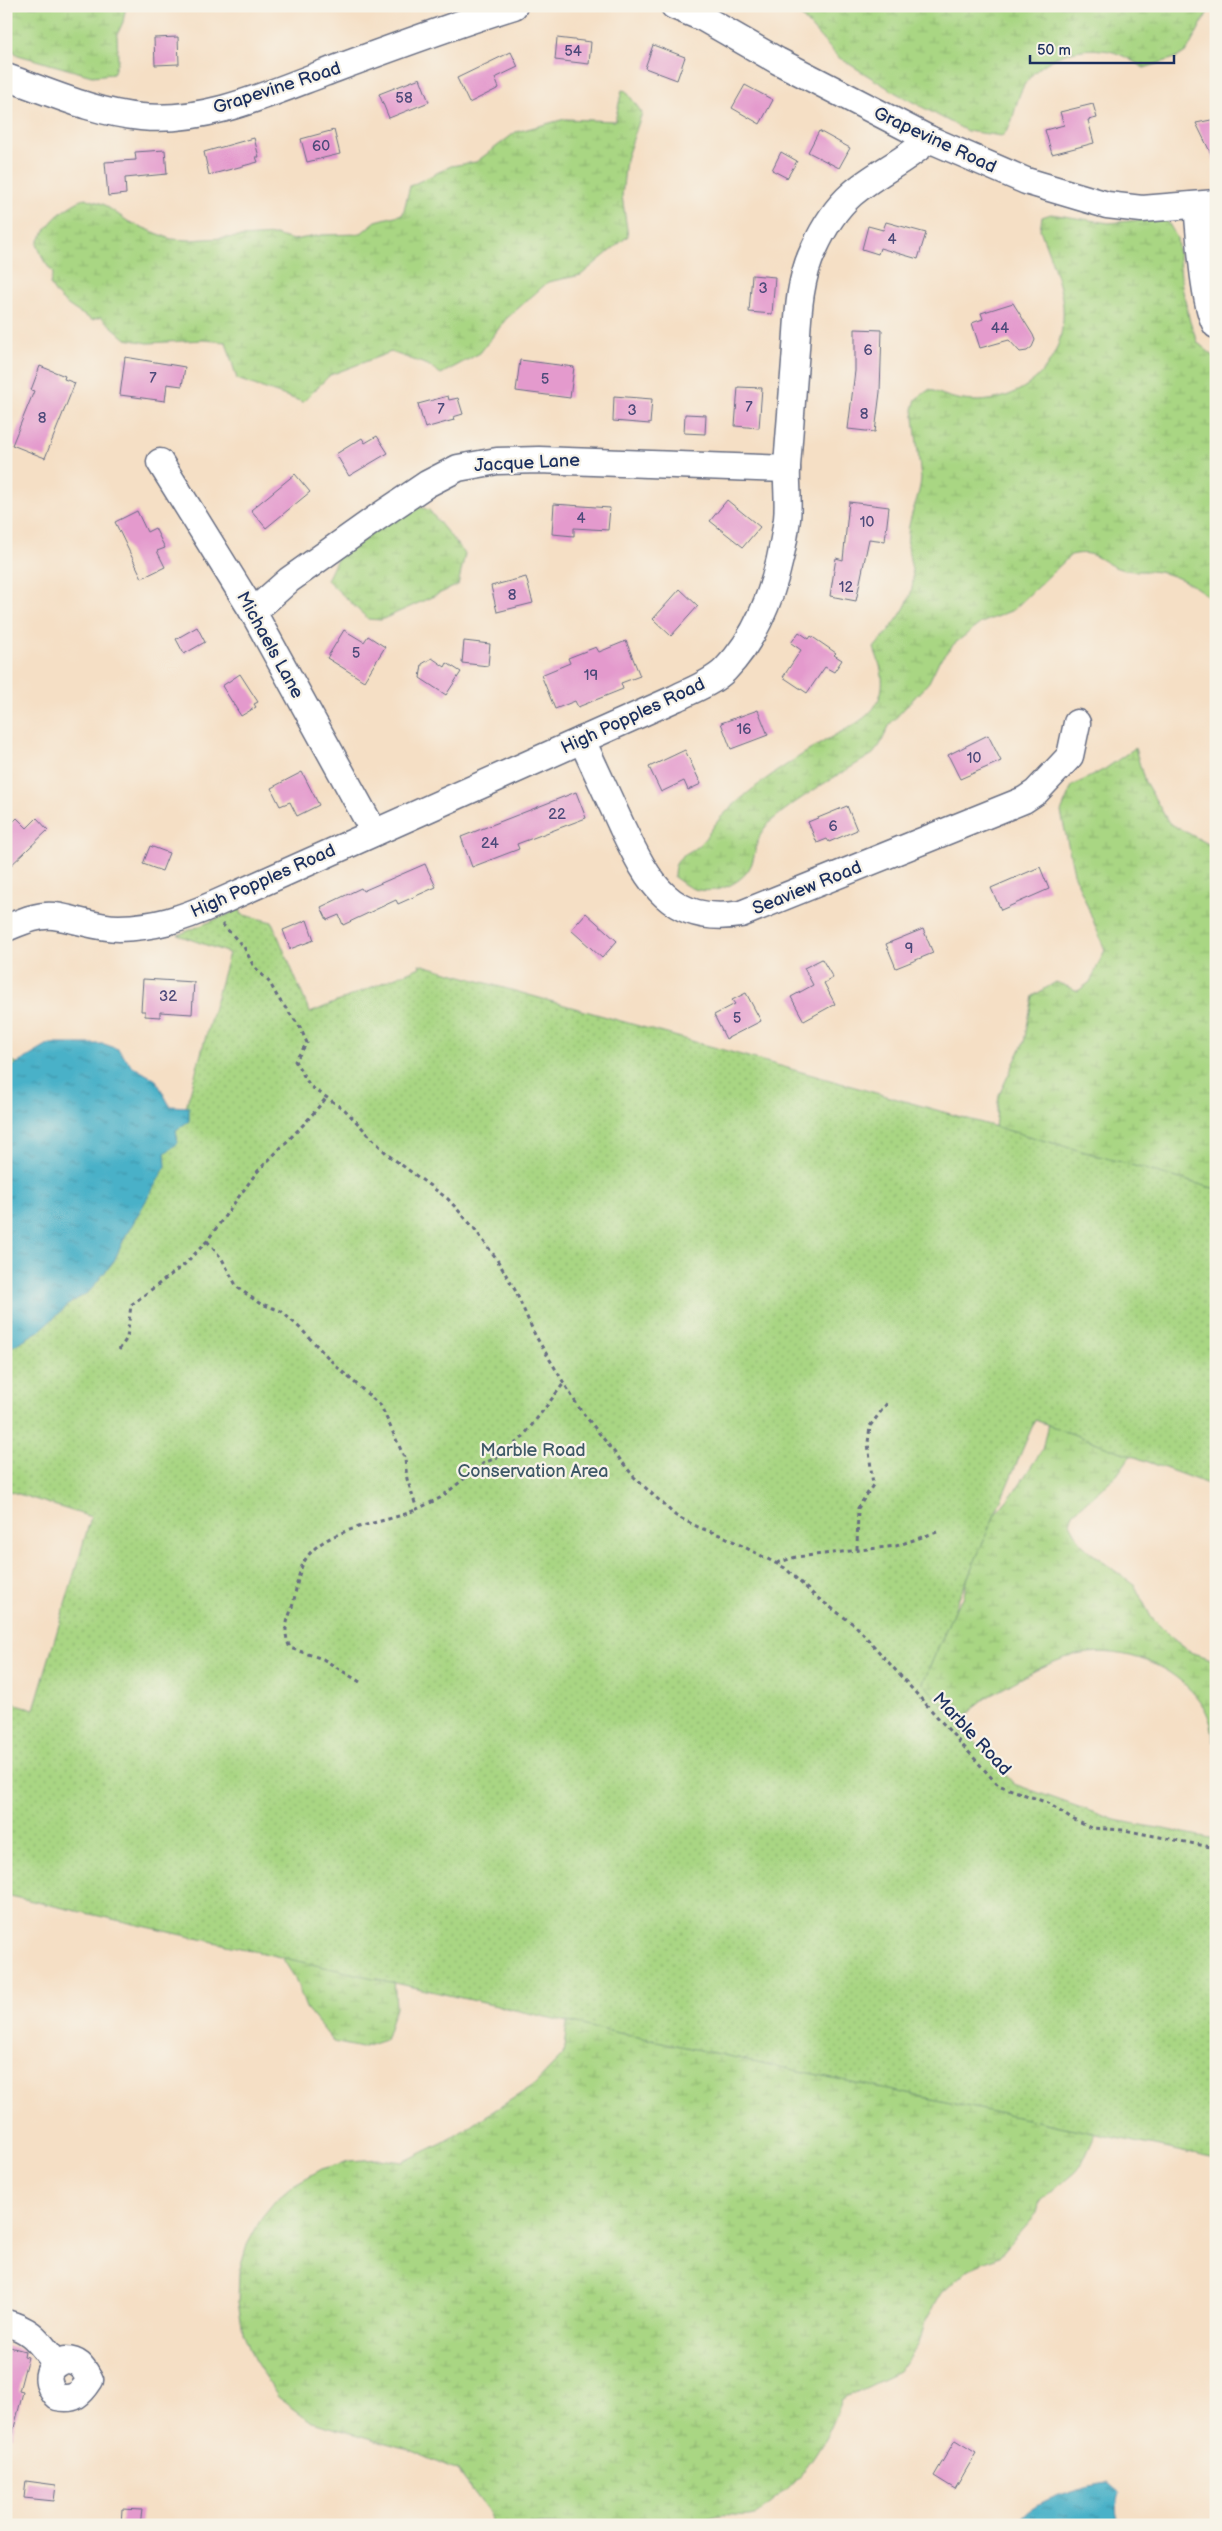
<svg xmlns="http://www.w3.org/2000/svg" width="1222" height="2531" font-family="'Balsamiq Sans',sans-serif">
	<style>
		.wetland { fill: url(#wetland-marsh); stroke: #628270 }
		.park { fill: url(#park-dots); stroke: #628270 }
		.water { fill: url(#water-ripples); stroke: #327093 }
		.building { fill: #e49acd }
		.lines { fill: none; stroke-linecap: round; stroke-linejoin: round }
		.minor-casing { stroke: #676d82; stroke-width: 29 }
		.path { stroke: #676d82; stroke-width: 3; stroke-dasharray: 4 4; stroke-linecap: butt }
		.minor { stroke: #fff; stroke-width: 26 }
		.labels { text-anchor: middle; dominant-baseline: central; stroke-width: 4.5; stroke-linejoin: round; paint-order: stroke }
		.number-label { font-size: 15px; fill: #4d4a7a }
		.street-label { font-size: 18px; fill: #1b2f5e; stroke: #f7f3e8 }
		.park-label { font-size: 18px; fill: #3e5967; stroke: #f7f3e8 }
	</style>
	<defs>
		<pattern id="wetland-marsh" width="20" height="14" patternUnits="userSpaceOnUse" patternTransform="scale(1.25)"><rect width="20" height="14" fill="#a9d683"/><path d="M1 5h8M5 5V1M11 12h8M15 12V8" fill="none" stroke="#91b874"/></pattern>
		<pattern id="park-dots" width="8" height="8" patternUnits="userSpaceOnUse" patternTransform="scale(1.25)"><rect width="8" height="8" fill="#a9d683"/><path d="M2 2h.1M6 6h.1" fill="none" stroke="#91b874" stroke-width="1.8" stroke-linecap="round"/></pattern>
		<pattern id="water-ripples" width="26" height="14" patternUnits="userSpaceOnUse" patternTransform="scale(1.25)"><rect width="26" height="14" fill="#4ab1c8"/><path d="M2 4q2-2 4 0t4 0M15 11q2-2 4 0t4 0" fill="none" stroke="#3d90a6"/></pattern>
	</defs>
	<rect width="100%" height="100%" fill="#f7f3e8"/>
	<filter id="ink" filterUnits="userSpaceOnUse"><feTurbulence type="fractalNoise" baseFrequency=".02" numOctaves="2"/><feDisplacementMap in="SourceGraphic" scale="10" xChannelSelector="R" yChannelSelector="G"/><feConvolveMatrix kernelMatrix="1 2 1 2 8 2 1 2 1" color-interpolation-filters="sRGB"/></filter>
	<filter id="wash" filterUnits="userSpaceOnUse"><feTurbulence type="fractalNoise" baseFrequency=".0096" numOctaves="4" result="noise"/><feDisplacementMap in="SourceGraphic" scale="20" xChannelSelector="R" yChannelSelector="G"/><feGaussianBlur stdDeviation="1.12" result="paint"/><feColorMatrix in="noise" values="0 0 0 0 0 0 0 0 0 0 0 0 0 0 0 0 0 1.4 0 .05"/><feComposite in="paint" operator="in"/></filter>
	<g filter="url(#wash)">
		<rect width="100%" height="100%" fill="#f5dfc5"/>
		<g class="wetland">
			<polygon points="6,6 126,6 123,22 117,35 118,60 113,74 92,76 18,55 6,46"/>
			<path d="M792 6H1211L1187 51 1178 57 1144 68C1131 60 1118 51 1102 50 1072 46 1038 61 1023 87 1014 103 1015 125 1002 136L967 131 896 93 838 57Z"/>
			<path d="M622 90 626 91 642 113 626 159 622 196 628 236 581 275 548 282 506 319 480 353 441 374 428 365 391 352 330 375 303 402 237 379 226 342 203 340 148 343 126 339 101 317 92 320C75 310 59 302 50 284L53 273 44 261 37 244C50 220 61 210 85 198L103 204 129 222 171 239 189 240 275 235 293 240 322 235 360 234 376 221 403 214 410 186 451 166 476 162 516 132 565 119 615 121Z"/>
			<path d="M1051 214 1109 223 1159 218 1168 222 1177 238 1182 287 1190 322 1198 343 1216 358V603C1201 589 1180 576 1159 572 1148 570 1136 572 1125 570 1102 566 1098 548 1071 555L1013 610 981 623 954 644 939 661 929 682 890 724 880 745 873 754C839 775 801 795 770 822 757 834 757 847 752 863 744 884 715 895 694 889 687 887 680 881 674 877 674 853 686 857 700 844 708 836 713 826 721 817 755 783 794 759 835 735 850 727 868 719 877 703 887 684 881 667 874 648 889 629 913 606 913 579 912 564 906 548 908 534 909 515 920 497 921 478L913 409 916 399 930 389C994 423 1068 381 1063 306 1061 281 1048 253 1040 229L1042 217Z"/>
			<polygon points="411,504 429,510 465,554 458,585 381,620 368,619 327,580 338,557"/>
			<path d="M1135 748 1144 780 1169 823 1216 848V1273L1143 1438 1117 1475 1073 1513 1070 1523 1081 1543 1089 1551 1135 1586 1151 1617 1172 1638 1190 1652 1216 1661V1744L1213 1741C1213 1716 1200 1698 1182 1682 1149 1654 1100 1644 1059 1660 1034 1669 1011 1685 987 1697L978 1704 916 1772 1096 2132 1082 2163 1075 2172 1040 2202 1037 2213 999 2256 967 2270 942 2293 925 2322 919 2344 899 2372 842 2399C829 2440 803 2480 768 2505 764 2508 760 2513 755 2514 730 2519 724 2507 696 2525H493L489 2512 458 2471 405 2448 312 2422 278 2397 254 2359 243 2332 238 2302 239 2272 247 2245 262 2217 275 2201 295 2184 322 2169 349 2161 379 2159 403 2162 450 2139 534 2085 563 2055 574 1966 392 1950 396 2007 385 2040 361 2048 334 2042 306 2008 295 1978 276 1948 948 1617 963 1599 968 1576 989 1521 1015 1491 1042 1450 1060 1369 993 1143 999 1095 1024 1042 1033 996 1056 982 1078 991 1090 982 1105 950 1074 873 1061 812 1072 786 1105 769Z"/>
		</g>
		<polygon class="park" points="241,909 240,914 272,922 310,1013 420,967 419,964 1216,1189 1216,1487 1035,1420 923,1683 1014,1784 1115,1820 1216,1839 1216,2159 581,2025 6,1895 6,1701 34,1709 91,1517 6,1490 6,1059 182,1122 229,953 178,935"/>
		<g class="water">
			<polygon points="50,1044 104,1044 118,1049 132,1066 156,1080 170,1106 189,1107 189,1121 176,1130 178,1143 165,1153 166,1166 125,1237 114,1261 89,1292 72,1302 39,1331 6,1350 6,1070"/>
			<path d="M1108 2483 1120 2493C1114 2502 1116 2516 1120 2525H1017C1028 2500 1083 2486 1108 2483Z"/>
		</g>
		<g id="blocks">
			<g class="building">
				<polygon points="178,37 179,64 155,65 154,38"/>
				<polygon points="557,38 591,42 589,64 555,60"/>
				<polygon points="653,45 685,57 677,80 645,68"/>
				<polygon points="511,52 518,67 495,78 499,88 469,103 457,78"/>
				<polygon points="420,78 429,102 389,118 379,94"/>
				<polygon points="745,85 773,100 760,124 732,108"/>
				<polygon points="1093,104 1097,118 1088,120 1094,143 1052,154 1045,130 1064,125 1060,112"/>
				<polygon points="1216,119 1216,164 1196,123"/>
				<polygon points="334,130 340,154 307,162 301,139"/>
				<polygon points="819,131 850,148 839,168 808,152"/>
				<polygon points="254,138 259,157 256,157 258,162 209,175 204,152"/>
				<polygon points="165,150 167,174 125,178 126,194 108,196 105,162 136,160 135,152"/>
				<polygon points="781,152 797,161 787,178 772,170"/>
				<polygon points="886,222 926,233 918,259 880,248 878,254 862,249 868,226 883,230"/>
				<polygon points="752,275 775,277 772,314 749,312"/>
				<polygon points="1013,303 1033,335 1035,340 1032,347 1027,351 1020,352 1009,340 980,348 972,323 983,319 981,313"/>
				<polygon points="855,329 882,330 880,392 875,432 848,429 855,371"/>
				<polygon points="125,357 185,367 182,386 167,384 165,401 120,395"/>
				<polygon points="520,360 574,367 570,398 516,391"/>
				<polygon points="40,366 65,376 64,379 75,383 45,458 12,445 34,391 31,390"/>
				<polygon points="738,387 762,388 759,428 735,426"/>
				<polygon points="448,396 449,400 458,398 463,414 453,417 454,420 425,428 418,404"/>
				<polygon points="614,396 652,399 650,424 613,421"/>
				<polygon points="685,414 706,415 705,434 684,433"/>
				<polygon points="377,436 388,453 349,476 336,454 362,438 365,443"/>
				<polygon points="295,474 310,492 266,528 251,510"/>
				<polygon points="727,500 760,527 743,547 710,521"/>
				<polygon points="849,502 889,507 885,541 869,539 856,601 830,596 836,558 843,560"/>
				<polygon points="554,504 610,508 608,530 574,528 574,536 552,534"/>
				<polygon points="137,511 147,532 155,528 165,548 157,551 165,567 142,578 115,522"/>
				<polygon points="526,577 533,603 497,612 491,586"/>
				<polygon points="680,589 698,606 671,636 653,619"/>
				<polygon points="197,627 205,642 184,654 176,639"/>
				<polygon points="344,630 364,642 368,636 385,647 364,681 327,658"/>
				<polygon points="799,632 809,639 811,636 836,653 834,655 842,660 834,672 825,667 807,693 783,677 801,650 791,643"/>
				<polygon points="464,641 490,644 488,666 462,663"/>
				<polygon points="626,641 640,676 621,683 623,689 578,707 575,701 555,709 541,675 570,663 568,658 596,647 599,652"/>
				<polygon points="432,658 445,667 447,663 461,672 446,695 420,678 422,664"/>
				<polygon points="240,674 258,702 254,704 256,707 241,716 222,686"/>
				<polygon points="758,710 768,735 731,749 721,723"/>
				<polygon points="988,735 1001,761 960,779 948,755"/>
				<polygon points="685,750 701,784 688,790 684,781 661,792 649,767"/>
				<polygon points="302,772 319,805 297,816 290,802 280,806 271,788"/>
				<polygon points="576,792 586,818 517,844 519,849 472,867 461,837"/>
				<polygon points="847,806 857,830 829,842 827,839 817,843 808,822"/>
				<polygon points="17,818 27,828 37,818 48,830 6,870 6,829"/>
				<polygon points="150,846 169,853 162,871 143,864"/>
				<polygon points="425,864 436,887 398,904 396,900 343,925 339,915 327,920 321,907 361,888 363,891"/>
				<polygon points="1040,867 1049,889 1001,910 991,888"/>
				<polygon points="586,913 617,941 602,958 571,930"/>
				<polygon points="307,920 314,940 290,949 283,930"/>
				<polygon points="923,929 933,953 896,968 886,944"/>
				<polygon points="822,959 833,978 824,983 835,1004 804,1021 791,997 813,985 804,968"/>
				<polygon points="143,979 194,982 192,1014 160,1012 160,1017 145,1016 145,1011 141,1011"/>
				<polygon points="746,993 761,1021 726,1039 714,1015 735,1004 732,1000"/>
				<polygon points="6,2346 25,2351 24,2356 28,2357 19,2391 23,2392 12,2436 6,2436"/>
				<polygon points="955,2440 976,2453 955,2489 934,2476"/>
				<polygon points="26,2481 56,2485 54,2501 24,2498"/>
				<polygon points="122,2509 142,2510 140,2525 121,2525"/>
			</g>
		</g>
	</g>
	<g filter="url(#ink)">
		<use href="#blocks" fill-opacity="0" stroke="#676d82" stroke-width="1"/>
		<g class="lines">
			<g class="minor-casing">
				<g id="minor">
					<polyline points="674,6 703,18 778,61 929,139 1026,181 1107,205 1142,209 1216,203"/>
					<path d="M6 77C49 92 95 113 141 117 204 123 266 95 324 73 386 50 450 26 514 6"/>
					<path d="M1197 206C1200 233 1203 304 1216 325"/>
					<polyline points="160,462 253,612 374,832"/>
					<polyline points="253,612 289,580 375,519 427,484 458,468 497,461 539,460 787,469"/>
					<path d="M582 740C595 769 609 798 622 827 649 883 670 925 741 914L1024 800 1036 792 1070 756 1077 723"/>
					<path d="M6 928C21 922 38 914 54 916 76 919 96 928 119 928 156 927 181 919 215 904L676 698C692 690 712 683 725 670 764 630 780 573 787 519 789 502 786 484 787 466 790 427 793 388 796 349 798 317 799 279 814 249 823 229 835 209 852 194 876 173 906 161 929 139"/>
					<path d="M6 2323C35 2331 38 2342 56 2363"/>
					<path d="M65 2360C80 2360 83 2368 90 2380 81 2394 74 2401 57 2397 45 2382 44 2367 65 2360Z"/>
				</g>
			</g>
			<g class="path">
				<polyline points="222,924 244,947 253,965 270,983 278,998 300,1027 307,1043 295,1061 310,1086 345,1110 388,1155 448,1199 474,1228 496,1258 515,1290 535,1335 579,1408 634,1477 676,1516 698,1527 725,1537 785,1568 815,1596 856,1626 998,1785 1048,1803 1070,1818 1091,1828 1124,1830 1216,1848"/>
				<polyline points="207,1241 222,1259 237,1287 259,1303 281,1311 301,1329 337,1367 381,1406 405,1459 407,1479 417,1509 440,1498 484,1463 496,1458 522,1438 564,1383"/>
				<polyline points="119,1350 127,1338 131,1305 185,1264 207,1241 256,1173 305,1123 327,1097"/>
				<polyline points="857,1549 858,1508 873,1485 868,1443 870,1426 888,1402"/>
				<polyline points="777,1563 796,1557 896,1546 937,1532"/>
				<path d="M360 1682 323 1659 290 1648C281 1627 289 1620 294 1600 296 1589 298 1576 302 1566 319 1526 382 1526 417 1509"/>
			</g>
			<use href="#minor" class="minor"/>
		</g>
	</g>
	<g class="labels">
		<g class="number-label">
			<text x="573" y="51">54</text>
			<text x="404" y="98">58</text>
			<text x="321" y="146">60</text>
			<text x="892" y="239">4</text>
			<text x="763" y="288">3</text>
			<text x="1000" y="328">44</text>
			<text x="868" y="350">6</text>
			<text x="153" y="378">7</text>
			<text x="545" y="379">5</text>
			<text x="749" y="407">7</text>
			<text x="441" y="409">7</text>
			<text x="632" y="410">3</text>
			<text x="864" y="414">8</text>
			<text x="42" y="418">8</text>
			<text x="581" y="518">4</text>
			<text x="867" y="522">10</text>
			<text x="846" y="587">12</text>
			<text x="512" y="595">8</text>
			<text x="356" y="653">5</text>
			<text x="591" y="675">19</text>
			<text x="744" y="729">16</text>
			<text x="974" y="758">10</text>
			<text x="557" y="814">22</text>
			<text x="833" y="826">6</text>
			<text x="490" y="843">24</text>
			<text x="909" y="948">9</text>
			<text x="168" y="996">32</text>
			<text x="737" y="1018">5</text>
		</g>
		<g class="street-label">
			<text transform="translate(277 88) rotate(-18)">Grapevine Road</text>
			<text transform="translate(935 140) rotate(25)">Grapevine Road</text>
			<text transform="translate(527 463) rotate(-3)">Jacque Lane</text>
			<text transform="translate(270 645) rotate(61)">Michaels Lane</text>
			<text transform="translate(633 716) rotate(-25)">High Popples Road</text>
			<text transform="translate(263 881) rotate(-24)">High Popples Road</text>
			<text transform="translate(807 888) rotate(-22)">Seaview Road</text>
			<text transform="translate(972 1734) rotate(47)">Marble Road</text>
		</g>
		<g class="park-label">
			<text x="533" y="1450">Marble Road<tspan x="533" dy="21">Conservation Area</tspan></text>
		</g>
	</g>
	<rect width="1222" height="2531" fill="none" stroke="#f7f3e8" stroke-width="25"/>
	<path d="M1030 55v8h144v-8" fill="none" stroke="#1b2f5e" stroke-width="2.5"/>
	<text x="1037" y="55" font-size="15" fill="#1b2f5e" stroke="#f7f3e8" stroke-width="4" paint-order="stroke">50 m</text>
</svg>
